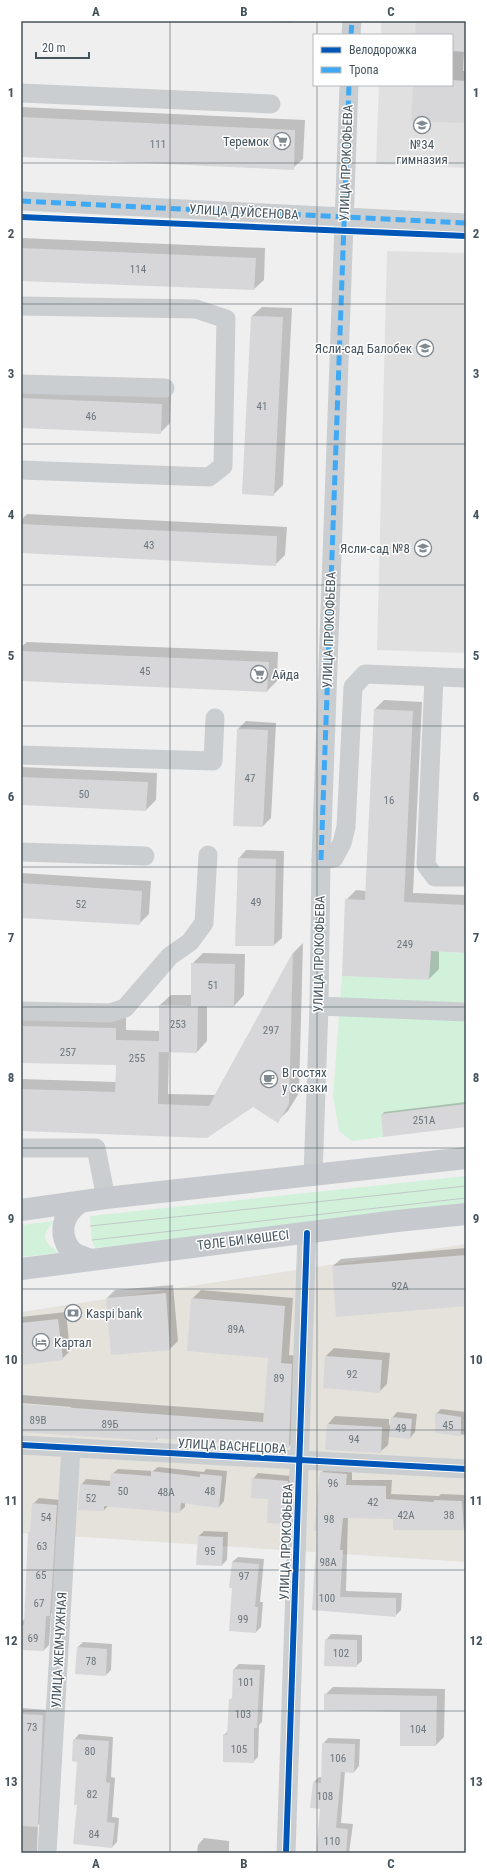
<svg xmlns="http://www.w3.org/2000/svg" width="487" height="1874" font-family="'Roboto Condensed',sans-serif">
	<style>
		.commercial { fill: #e5e2dc }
		.education { fill: #e1e0e1 }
		.green { fill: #d2f1db }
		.shadow { fill: #0003 }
		.building { fill: #d7d7d9 }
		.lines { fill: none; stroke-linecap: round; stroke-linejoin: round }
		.minor { stroke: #caced0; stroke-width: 19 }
		.major { stroke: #c6cace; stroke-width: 22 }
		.tram { stroke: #c4c7c9; stroke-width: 1 }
		.quiet { stroke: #3fa9f5; stroke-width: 5; stroke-dasharray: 10 5; stroke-linecap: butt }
		.cycleway-casing { stroke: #fff; stroke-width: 8 }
		.cycleway { stroke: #0057b8; stroke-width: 6 }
		.grid { fill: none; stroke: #45535d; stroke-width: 1; stroke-opacity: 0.55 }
		.labels { text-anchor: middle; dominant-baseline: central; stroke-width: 3; stroke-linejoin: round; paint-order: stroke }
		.number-label { font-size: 11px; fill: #6b767d }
		.poi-label { font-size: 13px; fill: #45535d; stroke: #fff; text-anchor: start }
		.street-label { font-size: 13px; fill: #45535d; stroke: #fff }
		.neatline { fill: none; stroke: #45535d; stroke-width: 1.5 }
		.grid-label { font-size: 13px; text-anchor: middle; font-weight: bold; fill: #45535d }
	</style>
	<rect width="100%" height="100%" fill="#f0efef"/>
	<polygon class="commercial" points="466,1244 466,1562 21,1533 21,1312"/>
	<g class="education">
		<polygon points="381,21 466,21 466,168 376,164 379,85 452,85 452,35 381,35"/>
		<polygon points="387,251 466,253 466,653 377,650"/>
	</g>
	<g class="green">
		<polygon points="431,951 466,953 466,1104 381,1114 383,1137 352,1141 339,1131 333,1096 342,976 429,980"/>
		<polygon points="466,1176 466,1206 95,1248 92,1240 90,1216"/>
		<path d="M54 1221C40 1238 43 1240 59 1253L21 1257V1225Z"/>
	</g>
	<g class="shadow">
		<polygon points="257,21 293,21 291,23"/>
		<polygon points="417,21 466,21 466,51 464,51 463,71 466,71 466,122 414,85 452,85 452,35 416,35"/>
		<polygon points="21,107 305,120 303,159 293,168 21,156"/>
		<polygon points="21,238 265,248 264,280 254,289 21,280"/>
		<polygon points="262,307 292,308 283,485 273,495 252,316"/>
		<polygon points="21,388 171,394 170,423 160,433 21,427"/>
		<polygon points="27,514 287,527 285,555 275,565 21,552 21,520"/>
		<polygon points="27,642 278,652 277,681 267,691 21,680 21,647"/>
		<polygon points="384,700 422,702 413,893 466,895 466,952 439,951 439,969 429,979 346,900 356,890 366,891 375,709"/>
		<polygon points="246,721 276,723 271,818 263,826 238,729"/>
		<polygon points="21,767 157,773 156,800 146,810 21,804"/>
		<polygon points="246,850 284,851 282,938 274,945 239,858"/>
		<polygon points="21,873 151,881 149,914 139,924 21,917"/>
		<polygon points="303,943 299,1093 288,1111 277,1121 253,1106 21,1130 21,1079 116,1082 117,1064 21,1062 21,1016 126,1018 126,1030 160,1031 160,1005 171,995 192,995 192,964 203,953 245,954 244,995 234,1006 207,1005 207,1041 197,1052 169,1051 168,1094 215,1095 294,952"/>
		<polygon points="466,1102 466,1126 382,1115 384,1112"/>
		<polygon points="466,1248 466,1305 333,1266 341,1259"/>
		<polygon points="173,1285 178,1341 170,1349 107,1298 115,1290"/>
		<polygon points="201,1290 293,1298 289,1355 299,1356 297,1439 288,1447 159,1437 156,1440 21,1430 21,1405 70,1409 71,1407 21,1403 21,1395 265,1413 269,1357 192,1299"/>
		<polygon points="66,1312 70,1351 62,1359 21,1364 21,1317"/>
		<polygon points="334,1348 390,1353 387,1384 379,1392 326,1356"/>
		<polygon points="441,1409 466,1412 466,1435 436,1432 436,1414"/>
		<polygon points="397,1412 417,1414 415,1432 410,1438 389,1436 388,1445 380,1452 328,1424 335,1416 389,1419 389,1425 391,1425 392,1418"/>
		<polygon points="158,1467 204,1472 206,1469 227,1471 224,1501 219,1507 185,1502 185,1507 179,1512 108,1506 104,1510 81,1485 86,1479 112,1481 112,1474 118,1469 153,1471"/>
		<polygon points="327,1467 352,1468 352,1480 392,1480 391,1494 439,1496 441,1494 466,1495 466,1529 394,1529 394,1518 348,1517 346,1591 402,1593 401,1610 395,1616 313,1609 321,1473"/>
		<polygon points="258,1473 292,1476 291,1518 286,1523 269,1498 253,1479"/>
		<polygon points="39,1498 61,1500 55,1610 51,1614 49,1645 44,1650 21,1649 21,1622 25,1619 29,1533 32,1530 33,1504"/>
		<polygon points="204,1531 228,1532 227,1560 222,1565 199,1536"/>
		<polygon points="238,1557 264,1559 260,1602 263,1602 261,1627 256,1632 232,1562"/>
		<polygon points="331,1634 362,1635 362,1661 356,1666 326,1640"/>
		<polygon points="83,1642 112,1644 111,1670 106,1675 78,1647"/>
		<polygon points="239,1664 265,1665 262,1722 259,1725 258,1757 253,1762 224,1735 228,1731 230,1700 233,1697 234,1669"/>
		<polygon points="333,1687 445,1689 444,1737 436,1745 401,1745 401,1711 325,1695"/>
		<polygon points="21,1708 48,1710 42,1821 38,1825 37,1853 21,1853"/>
		<polygon points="79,1734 113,1737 111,1777 115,1778 112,1817 119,1818 117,1842 112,1847 78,1804 78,1761 74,1740"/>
		<polygon points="328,1738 360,1739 359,1766 354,1772 345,1771 341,1823 353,1824 349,1853 317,1853 321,1808 314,1782 319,1777 322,1777 323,1744"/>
		<polygon points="204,1838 229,1841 229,1853 197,1853 198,1845"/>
	</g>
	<g class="building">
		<polygon points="416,21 466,21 466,52 452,51 452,35 415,35"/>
		<polygon points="452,80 466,81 466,123 411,121 413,85 452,85"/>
		<polygon points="21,117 295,130 294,170 21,157"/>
		<polygon points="21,248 256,258 254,290 21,281"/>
		<polygon points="251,316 283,317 274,496 242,494"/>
		<polygon points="21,398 162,404 161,434 21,428"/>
		<polygon points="21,524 277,536 276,566 21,553"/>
		<polygon points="21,651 269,662 267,692 21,681"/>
		<polygon points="374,709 413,711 404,902 466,905 466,953 431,951 429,980 342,976 345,899 365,900"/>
		<polygon points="237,729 268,730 263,827 233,826"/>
		<polygon points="21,777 148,782 146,811 21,805"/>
		<polygon points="238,858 276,859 274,946 235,946"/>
		<polygon points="21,883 142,891 140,925 21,918"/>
		<polygon points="293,952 289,1104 278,1123 253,1107 207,1138 21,1131 21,1089 115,1092 116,1065 21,1063 21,1026 116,1028 116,1040 159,1041 159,1005 191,1006 191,963 235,964 234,1007 196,1006 198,1006 197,1053 159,1052 159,1046 158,1104 209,1106"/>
		<polygon points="466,1104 466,1127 383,1137 381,1114"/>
		<polygon points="466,1255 466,1306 336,1317 332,1266"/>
		<polygon points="166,1293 170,1350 111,1355 106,1298"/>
		<polygon points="191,1298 285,1306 281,1363 292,1364 289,1448 156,1438 156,1441 21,1432 21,1404 263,1422 268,1358 187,1351"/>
		<polygon points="58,1319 63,1360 21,1365 21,1323"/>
		<polygon points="325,1356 382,1360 380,1393 323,1388"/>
		<polygon points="435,1413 461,1417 461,1436 435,1433"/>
		<polygon points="391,1417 412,1419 410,1439 389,1437"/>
		<polygon points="327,1424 382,1427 381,1453 325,1450"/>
		<polygon points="151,1471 200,1477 200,1474 222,1476 219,1508 181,1503 180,1513 104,1506 104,1511 78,1510 80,1484 110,1486 111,1473 151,1476"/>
		<polygon points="320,1472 347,1474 346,1485 386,1486 386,1499 434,1502 434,1500 462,1501 464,1530 393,1530 393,1519 343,1518 340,1550 343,1550 340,1597 396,1598 396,1617 312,1610 317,1531 314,1531"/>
		<polygon points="252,1478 288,1481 286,1524 267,1523 268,1499 251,1498"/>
		<polygon points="32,1503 57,1505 50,1616 46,1616 44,1651 21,1650 21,1624 24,1625 28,1532 30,1532"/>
		<polygon points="198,1536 223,1537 222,1566 196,1565"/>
		<polygon points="232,1562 259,1564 255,1607 258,1607 256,1633 229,1631 232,1588 229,1588"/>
		<polygon points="325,1639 357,1640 357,1667 324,1666"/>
		<polygon points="77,1647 107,1649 106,1676 75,1674"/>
		<polygon points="233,1669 260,1670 257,1728 254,1728 254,1763 223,1762 223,1734 227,1735 229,1699 232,1699"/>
		<polygon points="324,1694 437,1696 436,1746 400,1746 400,1712 324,1710"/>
		<polygon points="21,1714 43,1715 38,1827 21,1826"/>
		<polygon points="73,1739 109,1741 106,1782 110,1783 107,1822 115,1823 112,1848 73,1844 77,1805 74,1805 77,1762 72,1761"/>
		<polygon points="322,1743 355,1744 354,1773 341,1772 336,1828 348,1829 346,1853 316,1853 320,1809 310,1808 313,1782 321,1783"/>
	</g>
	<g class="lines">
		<g class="minor">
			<polyline points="351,35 352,21"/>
			<polyline points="21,93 271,104"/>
			<polyline points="21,201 466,223"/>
			<polyline points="21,306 196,309 226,319 223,466 209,477 21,470"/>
			<polyline points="21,384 165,388"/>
			<polyline points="434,677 426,865 435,877 466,877"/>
			<polyline points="21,755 213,761 215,718"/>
			<polyline points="21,852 145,856"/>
			<polyline points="321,860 334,858 342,843 346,827 353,687 365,674 466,678"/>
			<polyline points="319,1006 466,1012"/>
			<polyline points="21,1011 110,1013 125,1008 170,956 190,942 204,923 208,855"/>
			<polyline points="21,1148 96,1148 106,1198"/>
			<polyline points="313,1176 319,1006 321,860 349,85"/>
			<polyline points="21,1445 466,1469"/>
			<polyline points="47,1853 71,1447"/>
			<polyline points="286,1853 307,1233"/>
		</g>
		<g class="major">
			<path d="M80 1202C77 1205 71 1209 69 1213 60 1225 62 1244 74 1253 78 1256 84 1257 88 1259"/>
			<polyline points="21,1210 106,1198 466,1158"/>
			<polyline points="21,1269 397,1221 466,1214"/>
		</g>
		<g class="tram">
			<polyline points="90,1226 466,1186"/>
			<polyline points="92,1240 466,1198"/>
		</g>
		<g class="quiet">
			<polyline points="351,35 352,21"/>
			<polyline points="21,201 466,223"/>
			<polyline points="321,860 349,85"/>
		</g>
		<g class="cycleway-casing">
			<g id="cycleway">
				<polyline points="21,217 466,236"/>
				<polyline points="21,1445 466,1469"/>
				<polyline points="286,1853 307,1233"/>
			</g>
		</g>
		<use href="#cycleway" class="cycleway"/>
	</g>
	<path class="grid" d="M170 21V1853M317 21V35M317 85V1853M21 163H466M21 304H466M21 444H466M21 585H466M21 726H466M21 867H466M21 1007H466M21 1148H466M21 1289H466M21 1430H466M21 1570H466M21 1711H466"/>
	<defs>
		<g id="school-ring" transform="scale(0.9)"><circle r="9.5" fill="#fff" stroke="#818a90" stroke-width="1.5"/><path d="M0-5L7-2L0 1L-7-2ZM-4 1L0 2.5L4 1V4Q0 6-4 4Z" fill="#818a90"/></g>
		<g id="supermarket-ring" transform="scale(0.9)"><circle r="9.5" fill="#fff" stroke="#818a90" stroke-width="1.5"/><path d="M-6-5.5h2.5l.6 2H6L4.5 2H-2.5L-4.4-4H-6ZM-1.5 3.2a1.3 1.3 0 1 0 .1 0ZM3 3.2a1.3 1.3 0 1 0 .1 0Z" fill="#818a90"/></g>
		<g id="cafe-ring" transform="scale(0.9)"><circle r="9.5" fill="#fff" stroke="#818a90" stroke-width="1.5"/><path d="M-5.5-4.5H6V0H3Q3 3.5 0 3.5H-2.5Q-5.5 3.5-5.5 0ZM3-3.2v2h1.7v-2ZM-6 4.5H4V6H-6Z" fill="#818a90"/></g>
		<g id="bank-ring" transform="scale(0.9)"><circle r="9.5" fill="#fff" stroke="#818a90" stroke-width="1.5"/><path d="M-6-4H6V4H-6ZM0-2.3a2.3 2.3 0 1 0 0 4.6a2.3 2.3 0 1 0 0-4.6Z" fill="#818a90"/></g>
		<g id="hotel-ring" transform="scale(0.9)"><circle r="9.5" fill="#fff" stroke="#818a90" stroke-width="1.5"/><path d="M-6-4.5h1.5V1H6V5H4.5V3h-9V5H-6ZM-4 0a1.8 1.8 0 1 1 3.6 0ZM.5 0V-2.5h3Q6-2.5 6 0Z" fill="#818a90"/></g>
	</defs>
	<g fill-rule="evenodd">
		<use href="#school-ring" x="422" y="125"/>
		<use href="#supermarket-ring" x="282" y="141"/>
		<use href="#school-ring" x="425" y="348"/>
		<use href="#school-ring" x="423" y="548"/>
		<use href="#supermarket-ring" x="259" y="674"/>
		<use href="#cafe-ring" x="269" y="1079"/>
		<use href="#bank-ring" x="73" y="1313"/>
		<use href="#hotel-ring" x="41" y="1342"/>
	</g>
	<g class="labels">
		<g class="number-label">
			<text x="158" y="144">111</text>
			<text x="138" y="269">114</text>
			<text x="262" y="406">41</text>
			<text x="91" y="416">46</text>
			<text x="149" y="545">43</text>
			<text x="145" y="671">45</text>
			<text x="250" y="778">47</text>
			<text x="84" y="794">50</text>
			<text x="389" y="800">16</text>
			<text x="256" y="902">49</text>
			<text x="81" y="904">52</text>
			<text x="405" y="944">249</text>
			<text x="213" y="985">51</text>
			<text x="178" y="1024">253</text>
			<text x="271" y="1030">297</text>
			<text x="68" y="1052">257</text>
			<text x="137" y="1058">255</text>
			<text x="424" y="1120">251А</text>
			<text x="400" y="1286">92А</text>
			<text x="236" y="1329">89А</text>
			<text x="352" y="1374">92</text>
			<text x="279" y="1378">89</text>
			<text x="38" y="1420">89В</text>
			<text x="110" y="1424">89Б</text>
			<text x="448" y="1425">45</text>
			<text x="401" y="1428">49</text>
			<text x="354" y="1439">94</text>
			<text x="333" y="1483">96</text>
			<text x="123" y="1491">50</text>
			<text x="210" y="1491">48</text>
			<text x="166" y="1492">48А</text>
			<text x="91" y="1498">52</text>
			<text x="373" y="1502">42</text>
			<text x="406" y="1515">42А</text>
			<text x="449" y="1515">38</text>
			<text x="46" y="1517">54</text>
			<text x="329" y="1519">98</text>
			<text x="42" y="1546">63</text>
			<text x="210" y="1551">95</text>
			<text x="328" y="1562">98А</text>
			<text x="41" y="1575">65</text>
			<text x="244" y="1576">97</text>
			<text x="327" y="1598">100</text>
			<text x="39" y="1603">67</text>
			<text x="243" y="1619">99</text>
			<text x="33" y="1638">69</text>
			<text x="341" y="1653">102</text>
			<text x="91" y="1661">78</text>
			<text x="246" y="1682">101</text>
			<text x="243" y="1714">103</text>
			<text x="32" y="1727">73</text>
			<text x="418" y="1729">104</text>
			<text x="239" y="1749">105</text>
			<text x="90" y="1751">80</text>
			<text x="338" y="1758">106</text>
			<text x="92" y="1794">82</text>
			<text x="325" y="1796">108</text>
			<text x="94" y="1834">84</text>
			<text x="332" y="1841">110</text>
		</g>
		<g class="poi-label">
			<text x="269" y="141" text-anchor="end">Теремок</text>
			<text x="422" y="144" text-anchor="middle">№34<tspan x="422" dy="15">гимназия</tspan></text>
			<text x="412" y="348" text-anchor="end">Ясли-сад Балобек</text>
			<text x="410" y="548" text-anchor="end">Ясли-сад №8</text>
			<text x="272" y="674">Айда</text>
			<text x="282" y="1072">В гостях<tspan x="282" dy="15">у сказки</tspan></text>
			<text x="86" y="1313">Kaspi bank</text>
			<text x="54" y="1342">Картал</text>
		</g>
		<g class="street-label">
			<text transform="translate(346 163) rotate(-88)">УЛИЦА ПРОКОФЬЕВА</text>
			<text transform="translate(244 212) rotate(3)">УЛИЦА ДУЙСЕНОВА</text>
			<text transform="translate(329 630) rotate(-88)">УЛИЦА ПРОКОФЬЕВА</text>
			<text transform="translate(319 954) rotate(-89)">УЛИЦА ПРОКОФЬЕВА</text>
			<text transform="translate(243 1240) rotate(-7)">ТӨЛЕ БИ КӨШЕСІ</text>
			<text transform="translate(232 1446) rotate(3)">УЛИЦА ВАСНЕЦОВА</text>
			<text transform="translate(286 1542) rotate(-88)">УЛИЦА ПРОКОФЬЕВА</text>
			<text transform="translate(59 1650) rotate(-87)">УЛИЦА ЖЕМЧУЖНАЯ</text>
		</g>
	</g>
	<rect width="487" height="1874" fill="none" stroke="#ffffff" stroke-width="44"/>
	<rect x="313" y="34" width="140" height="52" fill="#ffffff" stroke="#b5babe"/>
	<rect x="321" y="47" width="20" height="6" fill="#0057b8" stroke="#b5babe"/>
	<text x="349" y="54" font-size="12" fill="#45535d">Велодорожка</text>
	<rect x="321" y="67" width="20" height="6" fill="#3fa9f5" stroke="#b5babe"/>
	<text x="349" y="74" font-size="12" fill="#45535d">Тропа</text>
	<path d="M36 52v6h53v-6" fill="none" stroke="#45535d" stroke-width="2"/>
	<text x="42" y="52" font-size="12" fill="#45535d" stroke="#ffffff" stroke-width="3" paint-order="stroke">20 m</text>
	<rect x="22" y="22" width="443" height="1830" class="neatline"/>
	<g class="grid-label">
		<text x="96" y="16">A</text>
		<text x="244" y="16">B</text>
		<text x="391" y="16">C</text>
		<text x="11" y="97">1</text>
		<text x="476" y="97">1</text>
		<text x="11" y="238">2</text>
		<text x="476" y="238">2</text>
		<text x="11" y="378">3</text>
		<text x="476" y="378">3</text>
		<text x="11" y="519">4</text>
		<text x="476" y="519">4</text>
		<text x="11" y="660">5</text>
		<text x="476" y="660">5</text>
		<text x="11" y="801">6</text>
		<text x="476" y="801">6</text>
		<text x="11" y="942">7</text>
		<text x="476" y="942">7</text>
		<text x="11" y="1082">8</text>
		<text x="476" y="1082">8</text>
		<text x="11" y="1223">9</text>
		<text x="476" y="1223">9</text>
		<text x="11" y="1364">10</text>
		<text x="476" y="1364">10</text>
		<text x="11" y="1505">11</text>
		<text x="476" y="1505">11</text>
		<text x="11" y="1645">12</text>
		<text x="476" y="1645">12</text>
		<text x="11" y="1786">13</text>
		<text x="476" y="1786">13</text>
		<text x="96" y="1868">A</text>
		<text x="244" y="1868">B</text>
		<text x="391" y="1868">C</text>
	</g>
</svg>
